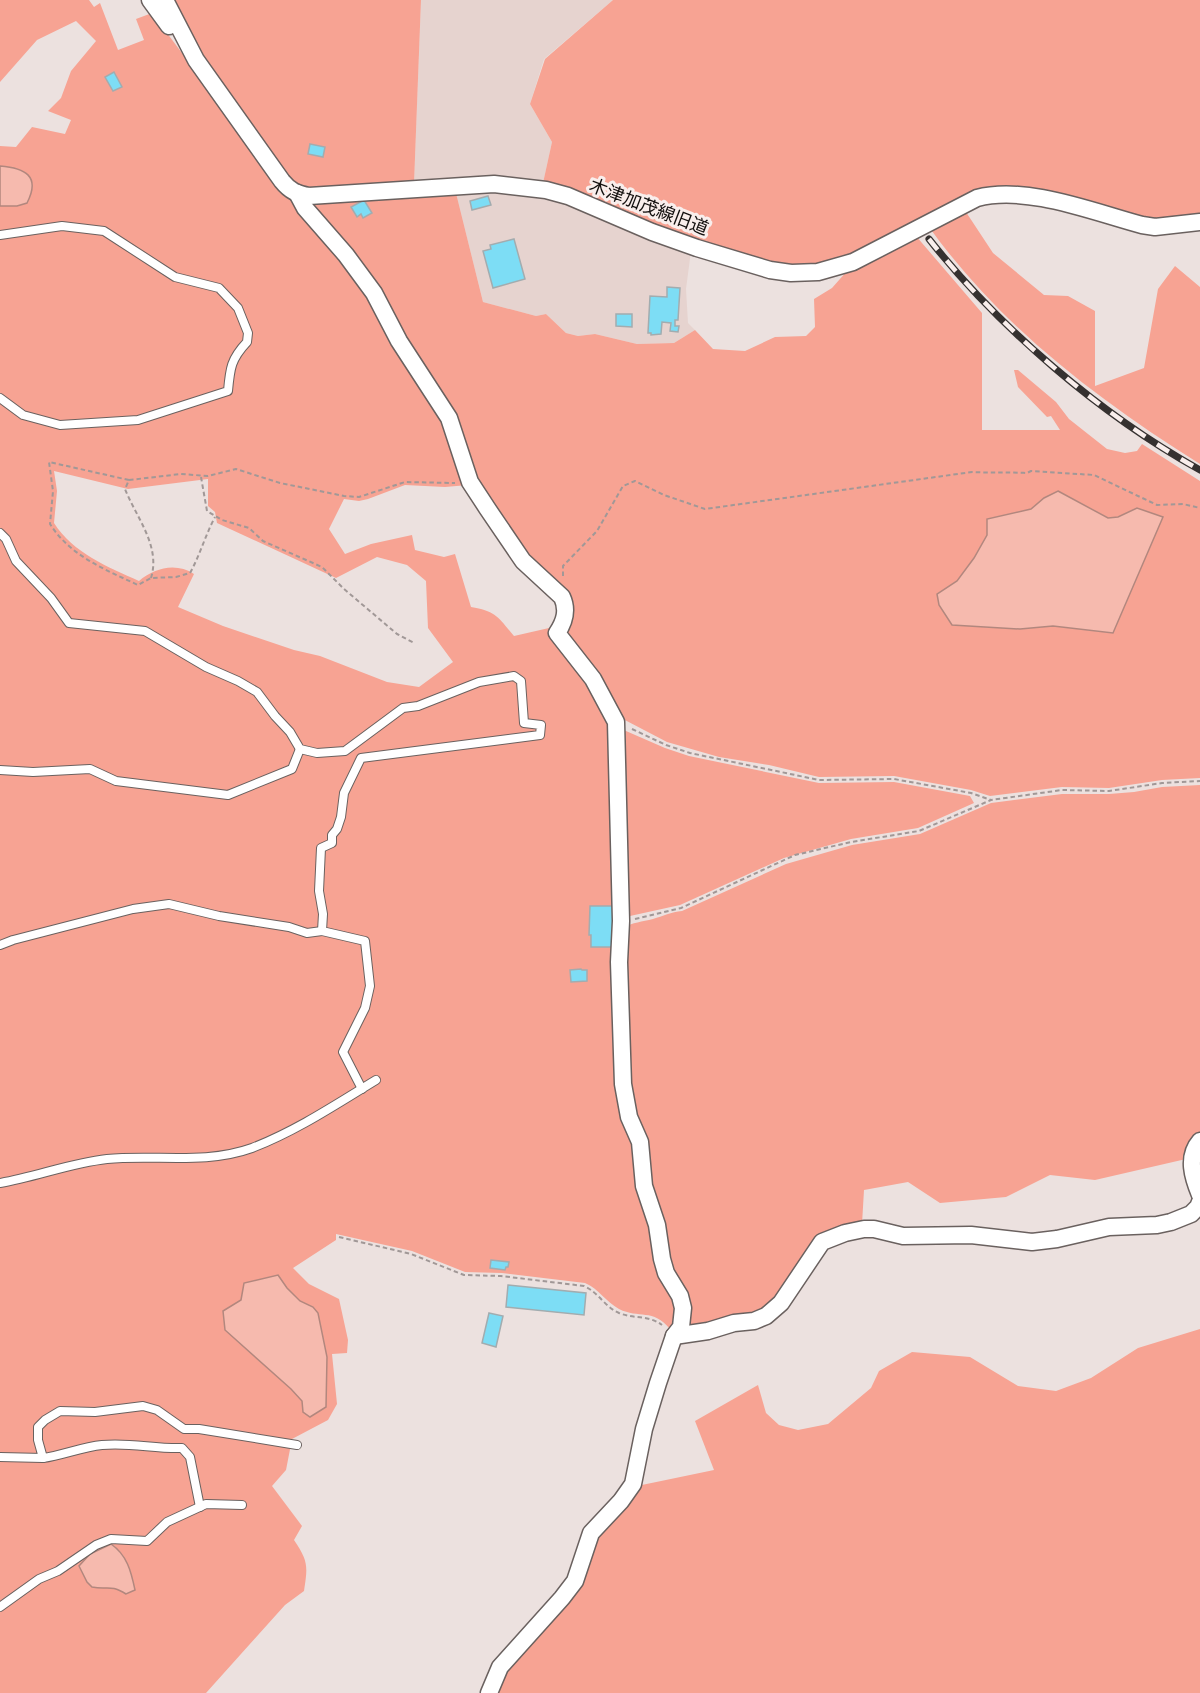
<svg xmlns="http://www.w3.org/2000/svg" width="1200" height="1693" font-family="Montserrat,'Noto Sans JP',sans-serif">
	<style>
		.built { fill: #e6d3cf }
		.green { fill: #f7a393; fill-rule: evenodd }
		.water { fill: #f6baae; stroke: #b2877e; stroke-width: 1.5 }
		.building { fill: #7dddf5; stroke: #a2acaf; stroke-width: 1.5 }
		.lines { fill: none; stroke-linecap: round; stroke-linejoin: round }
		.service-casing { stroke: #6a615f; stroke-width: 10 }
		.minor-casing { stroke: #6a615f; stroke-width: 19 }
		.path { stroke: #a19897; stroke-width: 2; stroke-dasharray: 4.5 3; stroke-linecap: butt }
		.service { stroke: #fff; stroke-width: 8 }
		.minor { stroke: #fff; stroke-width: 16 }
		.rail-casing { stroke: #353130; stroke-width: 7 }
		.rail { stroke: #f9eeec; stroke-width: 4.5; stroke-dasharray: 14; stroke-linecap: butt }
		.labels { text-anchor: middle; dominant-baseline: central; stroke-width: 6; stroke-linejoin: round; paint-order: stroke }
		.street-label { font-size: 18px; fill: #120f0e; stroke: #f9eeec }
	</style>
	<rect width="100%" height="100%" fill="#ece1df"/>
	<g class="built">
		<polygon points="421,0 613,0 544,59 530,104 552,142 543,183 414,184"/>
		<polygon points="493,190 545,195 691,251 686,289 688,323 695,330 674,343 637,344 595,334 578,336 566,333 546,314 536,316 483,302 456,193"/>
	</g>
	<g class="green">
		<path d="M0 0H89L94 7 100 3 118 50 144 40 136 19 152 13 301 212 368 295 444 420 468 485 445 487 405 485 368 499 359 501 344 499 329 529 345 554 371 544 412 535 415 550 444 557 455 554 471 607C496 611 498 617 514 636L549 628 556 623 612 728 618 1085 676 1298 677 1328 670 1329C653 1308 639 1319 619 1309 606 1302 599 1289 585 1283L502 1273 465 1272 412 1251 336 1234V1240L293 1268 309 1284 339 1299 348 1340 347 1353 332 1354 337 1404 328 1420 292 1439 286 1470 272 1486 302 1526 294 1540C308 1561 308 1565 304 1591L285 1605 206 1693H0V146L16 147 32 127 65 134 71 120 48 111 61 98 71 71 96 41 76 21 37 40 0 82ZM54 471 128 489 208 479V506L215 512 217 523 336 578 377 557 407 565 426 581 428 628 453 662 419 687 387 682 320 656 294 650 223 626 178 607 194 574C176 562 154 568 139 581 108 567 73 553 54 523L57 491Z"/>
		<polygon points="171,0 421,0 414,184 312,191 292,183 199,54"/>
		<polygon points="613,0 1200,0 1200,216 1143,220 999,189 833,263 789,267 695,243 543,183 552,142 530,104 545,59"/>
		<path d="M456 193 483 302 536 316 546 314 566 333 578 336 595 334 637 344 674 343 695 330 713 349 745 351 775 337 806 336 815 327 814 299 832 288 847 271 916 236 982 313V430H1060L1051 416 1047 417 1018 387 1014 370H1018L1056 402 1069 419 1107 449 1125 453 1137 451 1142 444 1200 481V778L1162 780 1109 788 1062 787 990 796 971 790 894 776 819 777 769 765 719 757 667 742 621 718 568 637 566 626 571 600 526 558 475 483 455 420 305 201ZM1058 491 1108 518 1118 517 1137 508 1113 633 1053 626 1020 629 952 625 937 594 957 581 974 558 987 535V519L1031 509 1044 498Z"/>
		<path d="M964 209 993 253 1044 295 1068 296 1095 311V386L1144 368 1158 289 1175 266 1200 287V464C1098 400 1000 326 929 227Z"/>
		<polygon points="626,731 665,748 689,756 819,783 894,782 970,796 974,803 918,828 851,839 784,858 680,905 630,916 623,911 618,733"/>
		<path d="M1200 785V1137L1186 1159 1095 1180 1050 1175 1006 1197 940 1203 908 1182 864 1190 862 1224 829 1231 779 1300 756 1317 685 1329 627 1084 623 928C633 922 642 922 653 919 663 916 671 912 682 911L786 864 852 845 920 834 991 803 1062 794H1109L1134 792 1162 787Z"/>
		<polygon points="1200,1329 1200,1693 493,1693 498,1680 566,1600 595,1535 637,1486 714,1470 695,1421 758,1385 766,1413 779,1425 798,1430 828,1424 871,1388 879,1371 912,1352 970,1357 1018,1386 1056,1391 1091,1378 1138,1348"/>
	</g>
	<g class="water">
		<path d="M0 166C25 168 41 176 27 203L17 206H0Z"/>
		<polygon points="1058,491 1108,518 1118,517 1137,508 1163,517 1113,633 1053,626 1020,629 952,625 939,605 937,594 957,581 974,558 987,535 987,519 1031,509 1044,498"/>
		<polygon points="278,1275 287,1288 300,1301 313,1307 318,1313 327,1357 326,1407 310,1417 303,1412 302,1401 291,1389 225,1330 223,1311 241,1300 244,1283"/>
		<path d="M111 1544C127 1555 131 1571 135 1590L126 1594C110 1584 108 1590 92 1587L87 1582 79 1566 90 1554Z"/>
	</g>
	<g class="building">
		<polygon points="114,72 122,87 113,91 105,77"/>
		<polygon points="310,144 325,147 323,157 308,154"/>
		<polygon points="488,196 491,205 472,210 470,201"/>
		<polygon points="364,200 372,213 363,218 361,214 357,217 351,207"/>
		<polygon points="514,239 525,279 493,288 483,251 491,249 490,245"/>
		<polygon points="667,287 680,288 678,320 675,320 675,326 679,326 678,332 670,331 671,323 662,322 661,334 651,335 651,333 648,333 650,296 667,297"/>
		<polygon points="616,314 632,314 632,327 616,326"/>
		<polygon points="590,906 613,906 613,947 591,947 591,935 589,935"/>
		<polygon points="581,969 582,970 587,970 587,981 571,982 570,970"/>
		<polygon points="491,1260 509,1262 508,1267 506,1267 505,1270 490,1268"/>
		<polygon points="508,1285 586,1293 584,1315 506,1307"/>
		<polygon points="489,1313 503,1316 496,1347 482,1343"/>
	</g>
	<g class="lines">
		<g class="service-casing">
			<g id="service">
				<path d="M0 235 62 226 104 231 175 277 219 288 238 308 248 333 247 342C231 359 230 368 228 391L138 420 60 425 23 415 0 398"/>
				<polyline points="0,533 6,539 16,561 51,598 69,623 145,631 206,667 238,681 257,692 275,716 290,732 300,749 317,753 345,751 403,708 418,706 479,682 514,676 521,681 524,723 541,725 540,735 361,758 344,793 341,817 337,829 332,835 332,843 321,848 319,891 323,914 322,931 365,941 370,986 365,1008 343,1052 362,1089"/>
				<polyline points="0,770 33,772 90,769 116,781 228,795 292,769 300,749"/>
				<polyline points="0,945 13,940 133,909 169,904 219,916 289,927 307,933 322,931"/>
				<path d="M0 1183C36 1177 70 1163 107 1159 154 1154 205 1165 252 1148 296 1131 335 1105 376 1080"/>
				<polyline points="0,1457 43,1458 38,1440 38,1427 45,1420 60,1411 95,1412 143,1406 157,1410 184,1429 199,1429 297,1445"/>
				<path d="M43 1458C63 1455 82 1447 102 1445 129 1442 155 1449 182 1448L190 1457 200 1507"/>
				<polyline points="0,1607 39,1579 58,1571 96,1545 111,1539 147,1541 167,1522 206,1504 242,1505"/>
			</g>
		</g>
		<g class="minor-casing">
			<g id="minor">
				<polyline points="150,0 169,26"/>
				<path d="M165 0 196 60 282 181C290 191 297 194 309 196L494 184 546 190 568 196 652 232 697 248 770 270 791 273 818 272 853 262 977 198C1027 185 1093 212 1142 225L1155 227 1200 222"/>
				<path d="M297 193 305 208 346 255 374 293 399 341 449 418 470 482 487 508 523 561 562 597C568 610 565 621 557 633L593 679 616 722 621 921 619 962 623 1084 629 1117 640 1142 644 1186 657 1225 662 1259 666 1273 680 1296 683 1308 681 1327 674 1336 658 1383 644 1429 633 1484 621 1501 591 1533 575 1581 562 1598 500 1667 489 1693"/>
				<path d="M1200 1141C1186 1157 1193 1178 1200 1195"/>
				<polyline points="674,1336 708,1331 734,1323 754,1321 766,1316 781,1303 822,1242 845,1233 864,1229 874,1229 903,1236 971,1235 1032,1242 1057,1239 1109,1227 1157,1225 1171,1222 1191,1214 1198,1207 1200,1202"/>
			</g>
		</g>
		<g class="path">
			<polyline points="201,477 207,511 222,520 249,528 263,541 322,567 344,589 397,634 414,643"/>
			<path d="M129 480 49 462 53 491 50 524C70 556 106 570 138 585L151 578 176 577 190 573C200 555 205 536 215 517"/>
			<path d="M563 576V566L597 531 623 486 635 481 664 495 705 509 972 472C991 473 1009 472 1027 473L1031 471 1094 475 1157 505 1183 504 1200 508"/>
			<path d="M151 578C161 546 136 517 125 489L129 480 181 474 208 476 236 469 280 483 344 496 359 497 405 482 455 483"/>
			<polyline points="632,729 666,745 690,753 819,780 894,779 971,793 991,800"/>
			<polyline points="635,919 681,908 795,855 851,842 919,831 991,800 1062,790 1109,791 1162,783 1200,781"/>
			<path d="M339 1237 411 1254 464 1275 501 1276 584 1286C598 1292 605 1307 619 1313 634 1319 649 1315 662 1325"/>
		</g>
		<use href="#service" class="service"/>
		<use href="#minor" class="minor"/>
		<g class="rail-casing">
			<path id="rail" d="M929 239C999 328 1101 415 1200 470"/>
		</g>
		<use href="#rail" class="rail"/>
	</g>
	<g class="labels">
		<g class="street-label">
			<text transform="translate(649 207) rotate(21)">木津加茂線旧道</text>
		</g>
	</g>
</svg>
